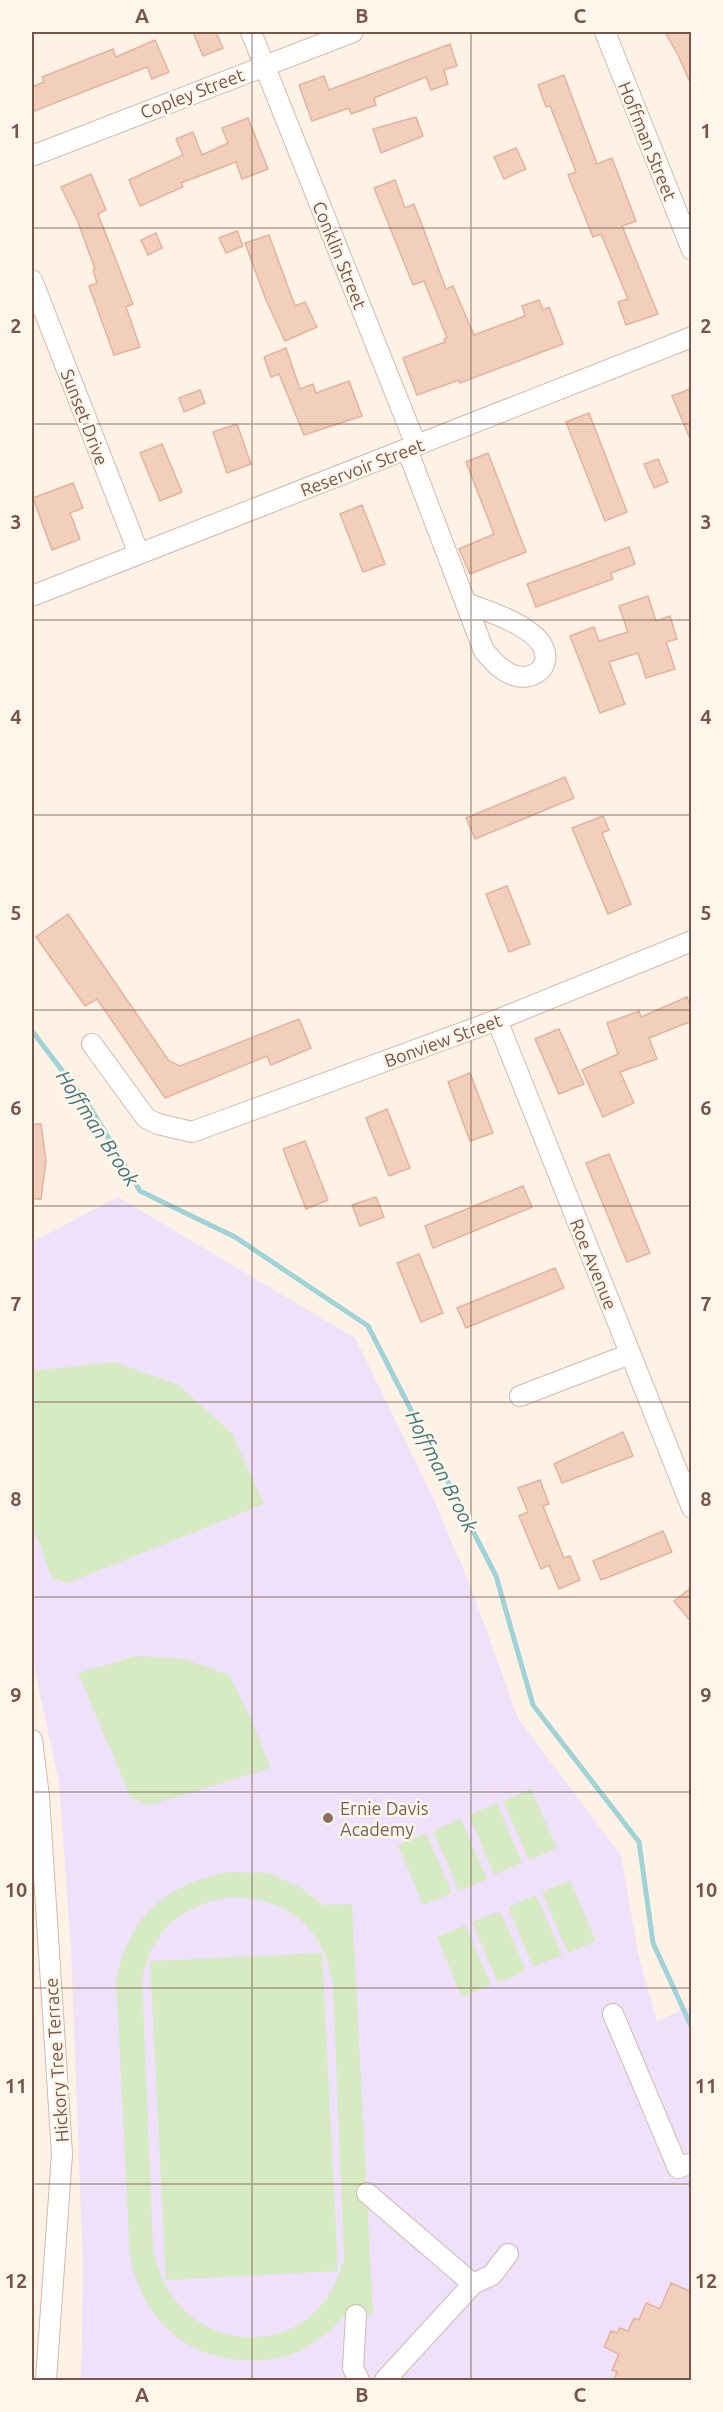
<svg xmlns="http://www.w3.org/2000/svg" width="723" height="2412" font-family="Ubuntu,sans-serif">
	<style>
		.education { fill: #efe1f9 }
		.green { fill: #d6eac3; fill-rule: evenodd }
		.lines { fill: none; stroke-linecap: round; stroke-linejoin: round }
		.stream { stroke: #9fd3d8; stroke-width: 5 }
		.building { fill: #f2cebc; stroke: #e5b39c; stroke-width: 1.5 }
		.minor-casing { stroke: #d0baad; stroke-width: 22 }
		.minor { stroke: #fff; stroke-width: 20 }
		.grid { fill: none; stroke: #765649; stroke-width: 1.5; stroke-opacity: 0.55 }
		.education-dot { fill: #8d6e63; stroke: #fff6eb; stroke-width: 2 }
		.labels { text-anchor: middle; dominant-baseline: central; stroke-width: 5; stroke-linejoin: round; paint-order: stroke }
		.street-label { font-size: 18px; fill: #765649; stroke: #fff6eb }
		.education-label { font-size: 18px; fill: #785e54; stroke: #fff6eb; text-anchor: start }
		.water-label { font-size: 20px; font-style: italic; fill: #3d767c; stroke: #fff6eb }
		.neatline { fill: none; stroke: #765649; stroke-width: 2 }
		.grid-label { font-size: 20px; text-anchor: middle; font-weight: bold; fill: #765649 }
	</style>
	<rect width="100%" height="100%" fill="#fdf2e5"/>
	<polygon class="education" points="118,1197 355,1338 430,1491 470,1585 518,1718 621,1855 638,1953 657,2021 691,2006 691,2380 81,2380 83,2267 71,1949 59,1782 32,1658 32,1242"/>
	<g class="green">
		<polygon points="114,1362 177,1384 232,1433 264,1504 68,1583 52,1578 32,1524 32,1371"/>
		<polygon points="137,1656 184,1659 229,1675 251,1719 271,1768 150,1805 131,1798 78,1673"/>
		<polygon points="531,1789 557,1848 529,1860 503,1801"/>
		<polygon points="497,1803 522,1863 494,1875 469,1815"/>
		<polygon points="461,1819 487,1879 459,1891 433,1831"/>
		<polygon points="426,1833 452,1893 423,1905 398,1845"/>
		<path d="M228 1872 268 1873 300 1887 323 1905 352 1904 373 2314C365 2315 352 2313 345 2316 340 2318 336 2326 332 2329 322 2338 309 2346 297 2352 282 2359 264 2361 248 2360 183 2359 143 2318 130 2257L116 1978C132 1913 164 1886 228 1872ZM232 1897C290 1899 325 1928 333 1987L344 2258C318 2370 171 2361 153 2247L142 1978C154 1928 181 1905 232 1897Z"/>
		<polygon points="570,1880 596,1941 568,1953 542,1892"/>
		<polygon points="536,1895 562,1955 533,1967 508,1907"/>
		<polygon points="500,1911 526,1971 498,1983 472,1922"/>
		<polygon points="465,1925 491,1985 462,1997 437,1937"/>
		<polygon points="322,1953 338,2271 166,2280 150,1961"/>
	</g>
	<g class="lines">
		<polyline class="stream" points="32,1031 90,1107 140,1191 235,1237 368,1326 496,1576 533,1705 639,1842 653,1943 692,2028"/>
	</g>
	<g class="building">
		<polygon points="193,32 216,32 223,48 203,56"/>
		<polygon points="665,32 692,32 692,87 679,57"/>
		<polygon points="155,40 169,72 152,79 147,67 32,112 32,87 44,82 42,77 113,49 116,57"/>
		<polygon points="450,44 457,66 444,70 448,84 431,90 426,77 374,98 376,105 351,114 349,108 312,121 299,85 324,76 329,90"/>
		<polygon points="564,75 597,164 612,158 636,221 622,226 658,314 626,325 618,302 628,299 601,234 593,237 568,175 576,172 550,106 546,107 538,85"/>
		<polygon points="416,117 423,136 381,153 373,129"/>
		<polygon points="248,118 268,169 242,179 236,162 181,183 183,187 140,206 129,180 183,155 176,139 193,132 202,155 228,143 222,128"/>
		<polygon points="516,148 526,169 504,179 494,157"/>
		<polygon points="91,174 106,210 98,214 133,304 126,307 140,347 114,355 89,286 97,283 93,270 95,269 78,222 61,187"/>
		<polygon points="395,180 405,208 414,204 446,289 453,286 474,335 525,316 522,306 539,300 543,310 549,307 563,344 460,383 459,380 417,395 403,358 445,342 444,339 447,338 424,281 413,285 374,188"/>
		<polygon points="237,231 243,246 226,253 219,238"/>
		<polygon points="156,233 162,248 148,255 141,240"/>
		<polygon points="269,235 295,306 305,302 317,327 285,341 266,300 245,243"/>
		<polygon points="286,348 300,389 313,384 316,393 349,381 362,416 304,435 279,374 271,377 264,357"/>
		<polygon points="692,388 692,441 691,441 672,396"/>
		<polygon points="200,390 205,403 184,412 179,398"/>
		<polygon points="589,413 627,512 605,521 566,422"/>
		<polygon points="237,424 251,464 227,473 213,432"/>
		<polygon points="162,444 182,492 160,501 140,453"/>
		<polygon points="488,453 526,552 470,574 459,549 494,534 466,462"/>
		<polygon points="658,459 668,482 654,488 644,464"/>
		<polygon points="73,483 83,508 70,513 80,539 52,550 33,498"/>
		<polygon points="362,505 385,564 363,572 340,514"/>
		<polygon points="629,547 635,564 611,573 613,579 536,607 527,584"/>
		<polygon points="648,596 656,621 670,616 677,639 666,642 675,669 646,678 638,653 609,662 625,704 600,713 570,636 594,627 599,641 628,632 619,606"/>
		<polygon points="565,777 574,798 475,839 466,818"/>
		<polygon points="603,816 609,830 602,833 631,904 608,914 572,828"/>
		<polygon points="507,886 530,944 509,952 486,894"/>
		<polygon points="68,914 169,1061 180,1066 299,1019 311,1048 271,1065 267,1056 165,1098 97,999 85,1006 36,937"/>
		<polygon points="687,997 692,1009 692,1021 649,1038 657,1059 620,1072 634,1103 603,1117 582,1070 618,1054 607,1023 639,1011 641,1017"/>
		<polygon points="559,1029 584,1084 559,1094 535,1039"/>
		<polygon points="470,1073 493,1133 470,1141 448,1082"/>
		<polygon points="387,1109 410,1168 389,1176 366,1118"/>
		<polygon points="32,1124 41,1124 46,1161 41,1199 32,1199"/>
		<polygon points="305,1141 328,1200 306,1209 283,1149"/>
		<polygon points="609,1154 650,1253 627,1262 586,1163"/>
		<polygon points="523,1186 532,1207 433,1248 425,1226"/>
		<polygon points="376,1197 384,1217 360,1226 352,1205"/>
		<polygon points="419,1254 443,1313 421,1322 397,1263"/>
		<polygon points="555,1268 564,1288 466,1328 457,1308"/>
		<polygon points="623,1432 633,1456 562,1483 554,1464"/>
		<polygon points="540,1480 549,1504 543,1506 564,1558 570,1556 580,1580 559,1589 549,1565 541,1569 519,1516 528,1512 518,1488"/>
		<polygon points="663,1531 672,1552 601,1580 593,1561"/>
		<polygon points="692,1587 692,1623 674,1601"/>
		<polygon points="671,2283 692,2292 692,2380 614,2380 617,2372 612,2370 619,2354 604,2347 611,2331 617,2333 620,2328 628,2331 634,2318 639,2320 646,2303 660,2309"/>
	</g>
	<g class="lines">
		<g class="minor-casing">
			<g id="minor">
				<polyline points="251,32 416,445"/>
				<polyline points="605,32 692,250"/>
				<polyline points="32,156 353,32"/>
				<polyline points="32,280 139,554"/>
				<path d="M407 449 484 651C493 661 500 670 513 675 531 682 553 668 543 647 533 626 489 611 468 604"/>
				<polyline points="32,596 692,337"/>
				<polyline points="497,1020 692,1508"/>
				<polyline points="92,1044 146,1118 158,1124 192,1132 497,1020 692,941"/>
				<polyline points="520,1396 630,1354"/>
				<polyline points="32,1740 39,1797 62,2154 46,2380"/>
				<polyline points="613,2014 678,2168 692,2163"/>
				<polyline points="367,2193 473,2284 492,2275 508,2254"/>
				<polyline points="356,2315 353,2368 359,2380"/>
				<polyline points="385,2380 473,2284"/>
			</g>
		</g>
		<use href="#minor" class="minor"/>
	</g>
	<path class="grid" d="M252 32V2380M471 32V2380M32 228H692M32 424H692M32 620H692M32 815H692M32 1010H692M32 1206H692M32 1402H692M32 1597H692M32 1792H692M32 1988H692M32 2184H692"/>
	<circle class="education-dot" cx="328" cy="1818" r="6"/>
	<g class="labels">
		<g class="street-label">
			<text transform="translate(192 93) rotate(-21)">Copley Street</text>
			<text transform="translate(648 141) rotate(68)">Hoffman Street</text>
			<text transform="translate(340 255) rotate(68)">Conklin Street</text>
			<text transform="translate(85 417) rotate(69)">Sunset Drive</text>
			<text transform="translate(362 467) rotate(-21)">Reservoir Street</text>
			<text transform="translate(443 1040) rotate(-20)">Bonview Street</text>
			<text transform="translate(594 1264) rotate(68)">Roe Avenue</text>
			<text transform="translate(56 2060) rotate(-94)">Hickory Tree Terrace</text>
		</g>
		<g class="education-label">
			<text x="340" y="1808">Ernie Davis<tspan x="340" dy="21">Academy</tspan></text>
		</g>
		<g class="water-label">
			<text transform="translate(98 1128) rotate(57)">Hoffman Brook</text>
			<text transform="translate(442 1471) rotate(63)">Hoffman Brook</text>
		</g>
	</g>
	<rect width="723" height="2412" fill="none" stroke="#fff6eb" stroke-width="66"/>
	<rect x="33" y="33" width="657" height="2346" class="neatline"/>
	<g class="grid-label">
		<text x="142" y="23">A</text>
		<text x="362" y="23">B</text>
		<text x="580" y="23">C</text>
		<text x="16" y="138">1</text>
		<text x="706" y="138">1</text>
		<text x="16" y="333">2</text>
		<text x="706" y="333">2</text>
		<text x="16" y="529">3</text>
		<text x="706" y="529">3</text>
		<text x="16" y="724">4</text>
		<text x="706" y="724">4</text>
		<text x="16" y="920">5</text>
		<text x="706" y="920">5</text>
		<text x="16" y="1115">6</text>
		<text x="706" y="1115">6</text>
		<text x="16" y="1311">7</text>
		<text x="706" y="1311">7</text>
		<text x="16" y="1506">8</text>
		<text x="706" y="1506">8</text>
		<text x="16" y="1702">9</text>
		<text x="706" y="1702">9</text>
		<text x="16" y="1897">10</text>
		<text x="706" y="1897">10</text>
		<text x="16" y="2093">11</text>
		<text x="706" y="2093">11</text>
		<text x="16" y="2288">12</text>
		<text x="706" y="2288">12</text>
		<text x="142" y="2402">A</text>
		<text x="362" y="2402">B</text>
		<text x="580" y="2402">C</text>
	</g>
</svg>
